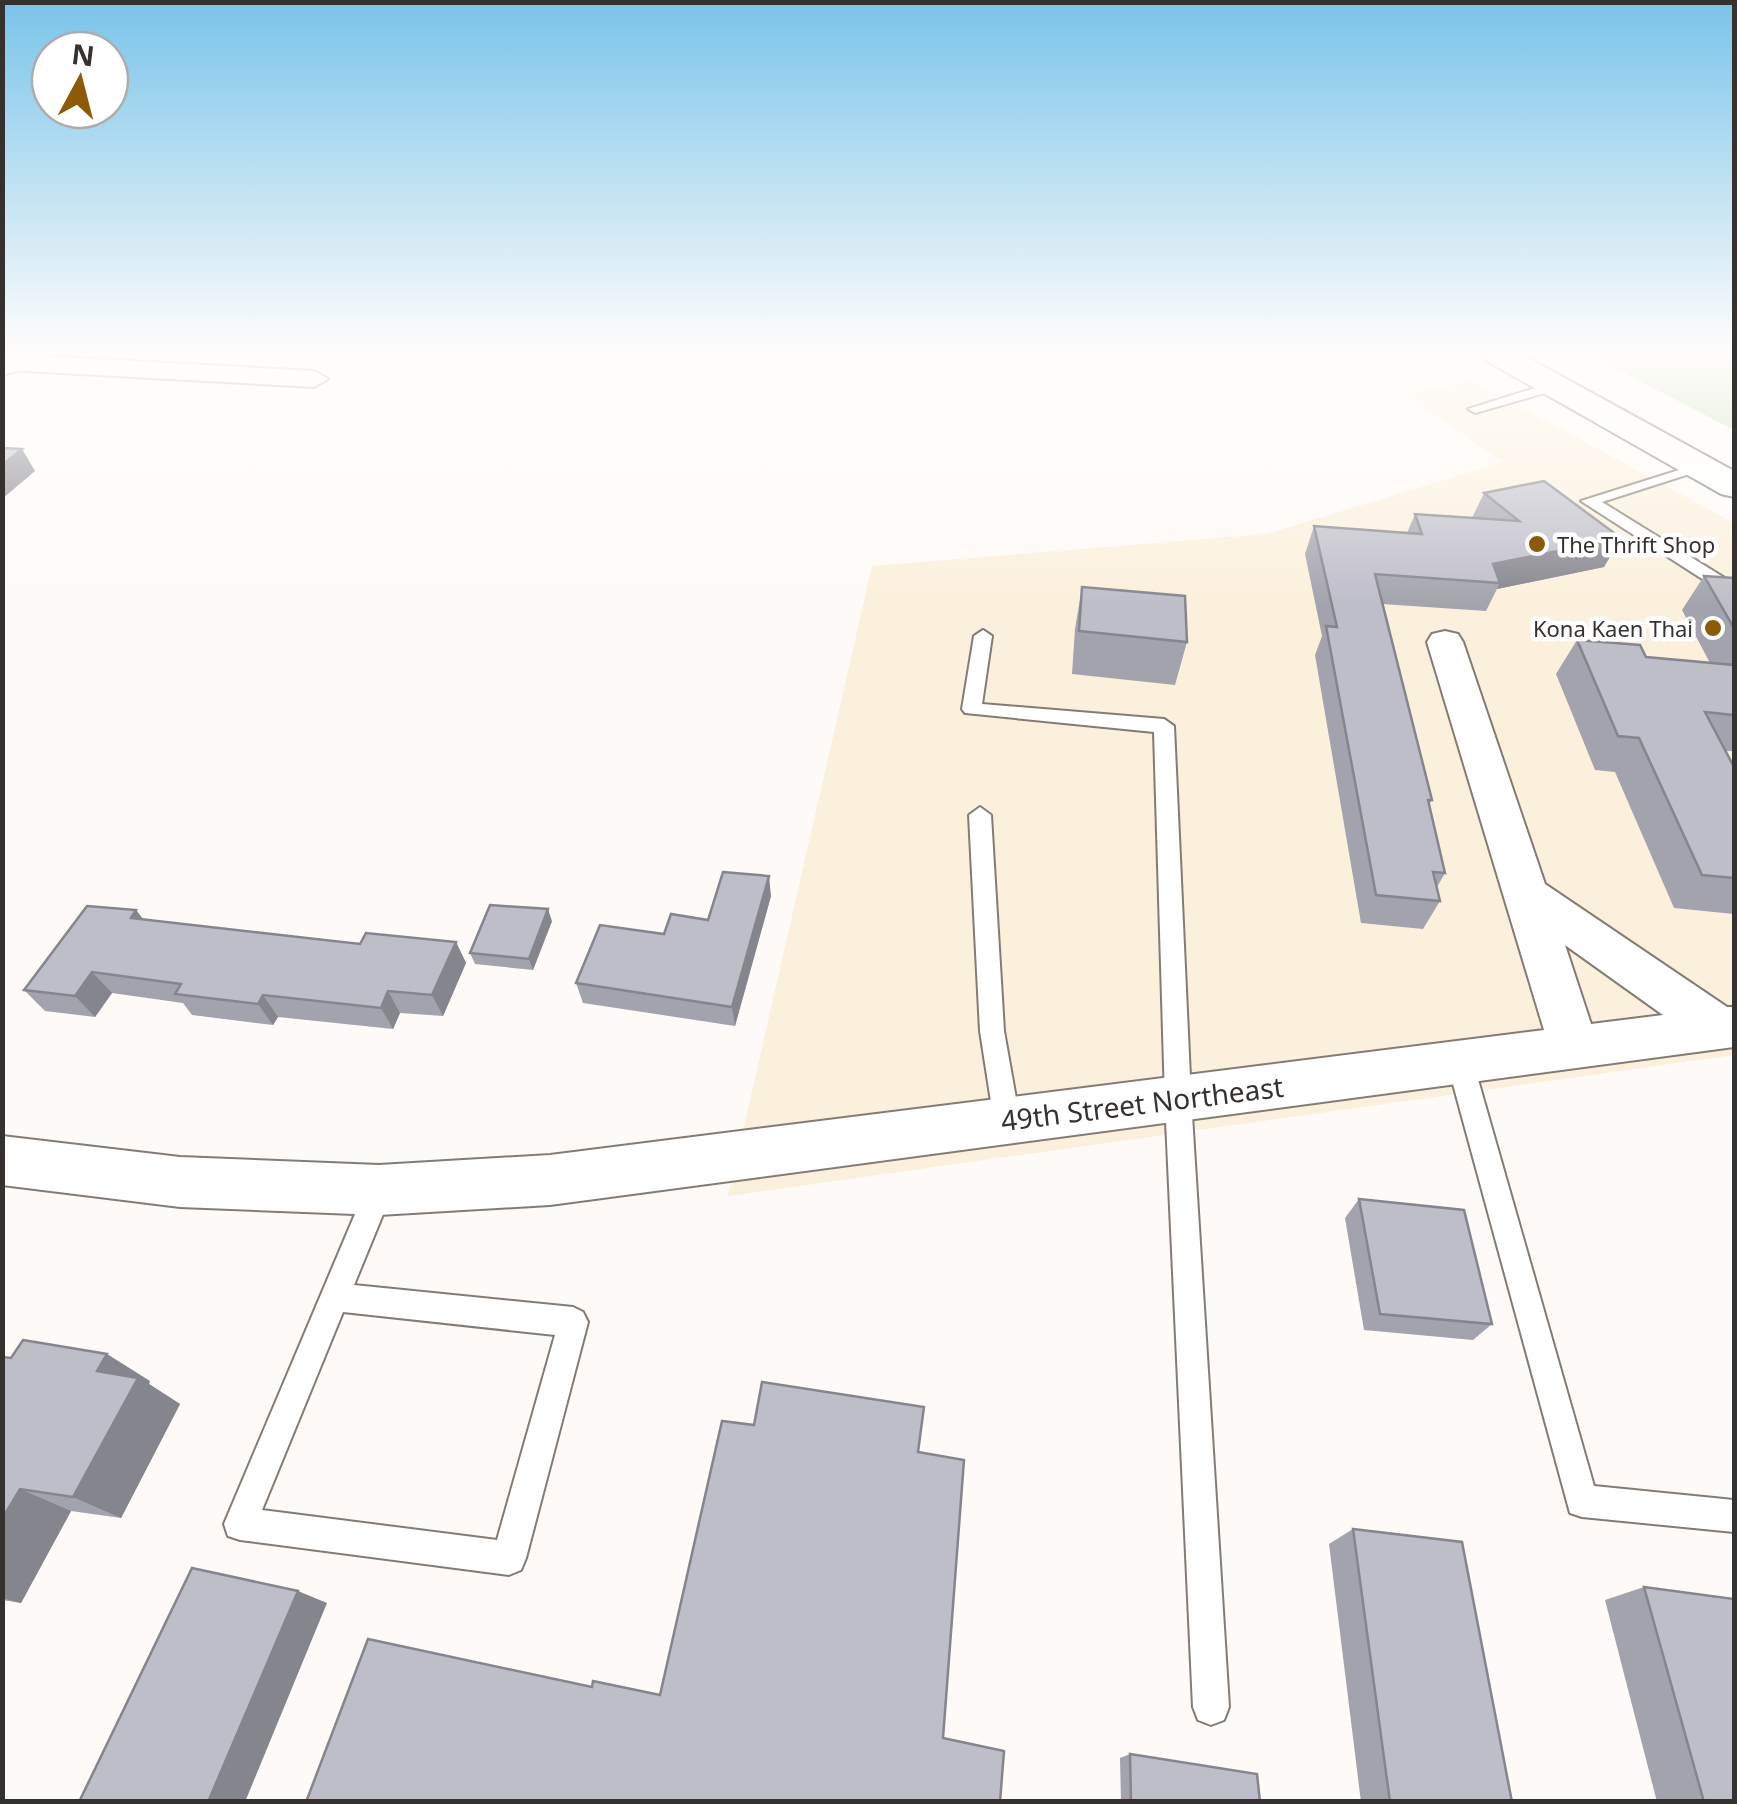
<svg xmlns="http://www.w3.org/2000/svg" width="1737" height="1804" font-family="'Noto Sans',sans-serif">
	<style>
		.commercial { fill: #fbf0db }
		.green { fill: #c5e1ba }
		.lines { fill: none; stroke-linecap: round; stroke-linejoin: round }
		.lane-casing { stroke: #847c74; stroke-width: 4 }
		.street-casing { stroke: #847c74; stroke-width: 4 }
		.secondary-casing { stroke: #847c74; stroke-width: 4 }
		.lane { fill: #fff; fill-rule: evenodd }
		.street { fill: #fff; fill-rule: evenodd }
		.secondary { fill: #fff; fill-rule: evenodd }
		.wall { fill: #a3a3ad }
		.shaded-wall { fill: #85858d }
		.building { fill: #bebec9; stroke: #85858d; stroke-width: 2.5 }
		.poi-dot { fill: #8d5a07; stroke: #fff; stroke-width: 4 }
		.labels { text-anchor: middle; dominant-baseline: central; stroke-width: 9; stroke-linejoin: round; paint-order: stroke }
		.far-poi-label { font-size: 22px; fill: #35312e; stroke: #fff; text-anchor: start }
		.street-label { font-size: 28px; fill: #35312e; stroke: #fff }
	</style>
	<rect width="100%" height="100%" fill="#fefaf7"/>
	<polygon class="commercial" points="1471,380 1734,523 1734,1055 728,1196 872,566 1267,534 1503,462 1406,395"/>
	<polygon class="green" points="1588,354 1734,354 1734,430"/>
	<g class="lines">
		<g class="lane-casing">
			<g id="lane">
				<polygon points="1554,382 1561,386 1559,389 1475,413 1468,409"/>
				<polygon points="1695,465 1708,468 1602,502 1728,580 1734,579 1733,591 1721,591 1581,501"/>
				<polygon points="983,630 992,636 982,704 1164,719 1174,726 1191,1099 1229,1707 1224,1720 1211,1725 1198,1720 1193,1707 1165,1099 1154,732 965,713 962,709 974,636"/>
				<polygon points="980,807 991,815 1004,1031 1020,1121 1016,1129 1007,1133 998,1129 994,1121 980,1031 969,815"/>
				<polygon points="1460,1051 1469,1054 1473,1062 1594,1486 1734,1500 1734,1532 1582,1517 1570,1513 1447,1062 1451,1054"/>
				<path d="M379 1177 389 1181 393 1190 354 1285 573 1307 583 1312 588 1322 526 1558 521 1570 509 1575 240 1540 228 1536 224 1524 369 1181ZM343 1312 555 1335 497 1540 262 1510Z"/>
			</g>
		</g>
		<g class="street-casing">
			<g id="street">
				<polygon points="7,354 314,371 328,379 314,387 7,370 2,369 2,355"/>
				<path d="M1445 631 1458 634 1463 642 1545 884 1727 1007H1734V1047L550 1205 379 1215 180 1207 2 1185V1136L180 1157 379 1165 550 1155 1544 1030 1427 642 1432 634ZM1565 945 1663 1015 1591 1024Z"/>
			</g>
		</g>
		<g class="secondary-casing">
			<g id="secondary">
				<polygon points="2,354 33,354 14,372 2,375"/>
				<polygon points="1482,354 1521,354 1734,471 1734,497 1721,494 1487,361"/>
			</g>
		</g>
		<use href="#lane" class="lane"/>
		<use href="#street" class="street"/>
		<use href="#secondary" class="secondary"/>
	</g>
	<g class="wall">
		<polygon points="1484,493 1621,538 1604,567 1497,589 1486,611 1382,604 1432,800 1429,805 1445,873 1437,887 1440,901 1423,929 1361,923 1315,655 1322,636 1305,554 1314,526 1407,533 1415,514 1472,518"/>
		<polygon points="1704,576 1734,578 1734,751 1726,751 1734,767 1734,914 1674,908 1615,772 1595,770 1556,674 1577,640 1646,657 1710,663 1682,610"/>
		<polygon points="1082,587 1187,642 1175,685 1072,674 1075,629"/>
		<polygon points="771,896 735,1026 583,1003 576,983 664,934 708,920"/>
		<polygon points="136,910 143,919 360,944 456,942 466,963 443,1016 400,1013 393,1029 278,1017 273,1025 192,1015 183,1003 112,993 95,1017 45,1011 24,990"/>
		<polygon points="552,921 533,970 475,964 470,953"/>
		<polygon points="1359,1199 1492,1324 1473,1340 1364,1330 1345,1218"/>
		<polygon points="2,1357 150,1381 149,1384 180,1404 121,1518 71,1511 21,1603 2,1600"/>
		<polygon points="1353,1529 1512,1802 1361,1802 1329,1544"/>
		<polygon points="1644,1587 1734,1802 1657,1802 1605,1600"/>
		<polygon points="1130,1754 1260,1802 1121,1802 1120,1758"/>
	</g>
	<g class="shaded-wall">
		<polygon points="22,449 35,471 2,499 2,465"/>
		<polygon points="1621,538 1604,567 1497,589 1500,583 1493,564"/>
		<polygon points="769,876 771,896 735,1026 732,1007"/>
		<polygon points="548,909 552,921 533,970 529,959"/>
		<polygon points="136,910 153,933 131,918"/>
		<polygon points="456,942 466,963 443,1016 432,995"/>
		<polygon points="92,972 112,993 95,1017 75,996"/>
		<polygon points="388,991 400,1013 393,1029 381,1008"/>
		<polygon points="263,995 278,1017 273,1025 258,1004"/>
		<polygon points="107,1354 150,1381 149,1384 180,1404 121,1518 73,1497 97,1371"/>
		<polygon points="20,1489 71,1511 21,1603 2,1598 2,1519"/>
		<polygon points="298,1591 327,1603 245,1802 208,1802"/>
	</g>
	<g class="building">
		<polygon points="2,448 22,449 2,465"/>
		<polygon points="1544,481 1621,538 1493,564 1500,583 1375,574 1432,800 1428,800 1445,873 1433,872 1440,901 1376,895 1326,626 1337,627 1314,526 1422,534 1415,514 1519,521 1484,493"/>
		<polygon points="1704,576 1734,578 1734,628"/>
		<polygon points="1082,587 1185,596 1187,642 1079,631"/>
		<polygon points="1577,640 1640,645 1646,657 1734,665 1734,715 1705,712 1734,767 1734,878 1702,875 1639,738 1618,736"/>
		<polygon points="723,872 769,876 732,1007 576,983 600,925 664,934 671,914 708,920"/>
		<polygon points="490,905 548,909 529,959 470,953"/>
		<polygon points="87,906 136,910 131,918 360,944 366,933 456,942 432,995 388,991 381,1008 263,995 258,1004 175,994 181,984 92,972 75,996 24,990"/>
		<polygon points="1359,1199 1464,1210 1492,1324 1380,1314"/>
		<polygon points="23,1340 107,1354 97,1371 138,1378 73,1497 20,1489 2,1519 2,1357 11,1358"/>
		<polygon points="762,1382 924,1407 918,1452 964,1460 943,1738 1004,1751 1000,1802 306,1802 368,1639 592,1687 593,1681 660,1695 722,1421 754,1425"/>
		<polygon points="1353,1529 1462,1542 1512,1802 1390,1802"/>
		<polygon points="192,1568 298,1591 208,1802 79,1802"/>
		<polygon points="1644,1587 1734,1599 1734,1802 1704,1802"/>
		<polygon points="1130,1754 1257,1774 1260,1802 1131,1802"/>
	</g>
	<linearGradient id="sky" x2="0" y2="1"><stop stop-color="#79c4e9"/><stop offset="0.58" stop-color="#fffdfb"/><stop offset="1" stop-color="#fffdfb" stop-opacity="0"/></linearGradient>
	<rect width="1737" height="606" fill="url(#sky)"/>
	<g class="poi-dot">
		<circle cx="1537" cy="544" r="10"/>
		<circle cx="1713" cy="628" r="10"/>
	</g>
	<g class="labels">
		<g class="far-poi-label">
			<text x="1557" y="544">The Thrift Shop</text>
			<text x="1693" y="628" text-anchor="end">Kona Kaen Thai</text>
		</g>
		<g class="street-label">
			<text transform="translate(1142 1103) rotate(-7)">49th Street Northeast</text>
		</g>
	</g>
	<rect width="1737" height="1804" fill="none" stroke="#35312e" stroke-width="10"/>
	<g transform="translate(80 80) rotate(7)"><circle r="48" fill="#ffffff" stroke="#aeadab" stroke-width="2.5"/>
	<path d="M0-8L18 38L0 25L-18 38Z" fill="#8d5a07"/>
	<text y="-15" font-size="28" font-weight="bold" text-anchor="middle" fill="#35312e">N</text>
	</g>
</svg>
